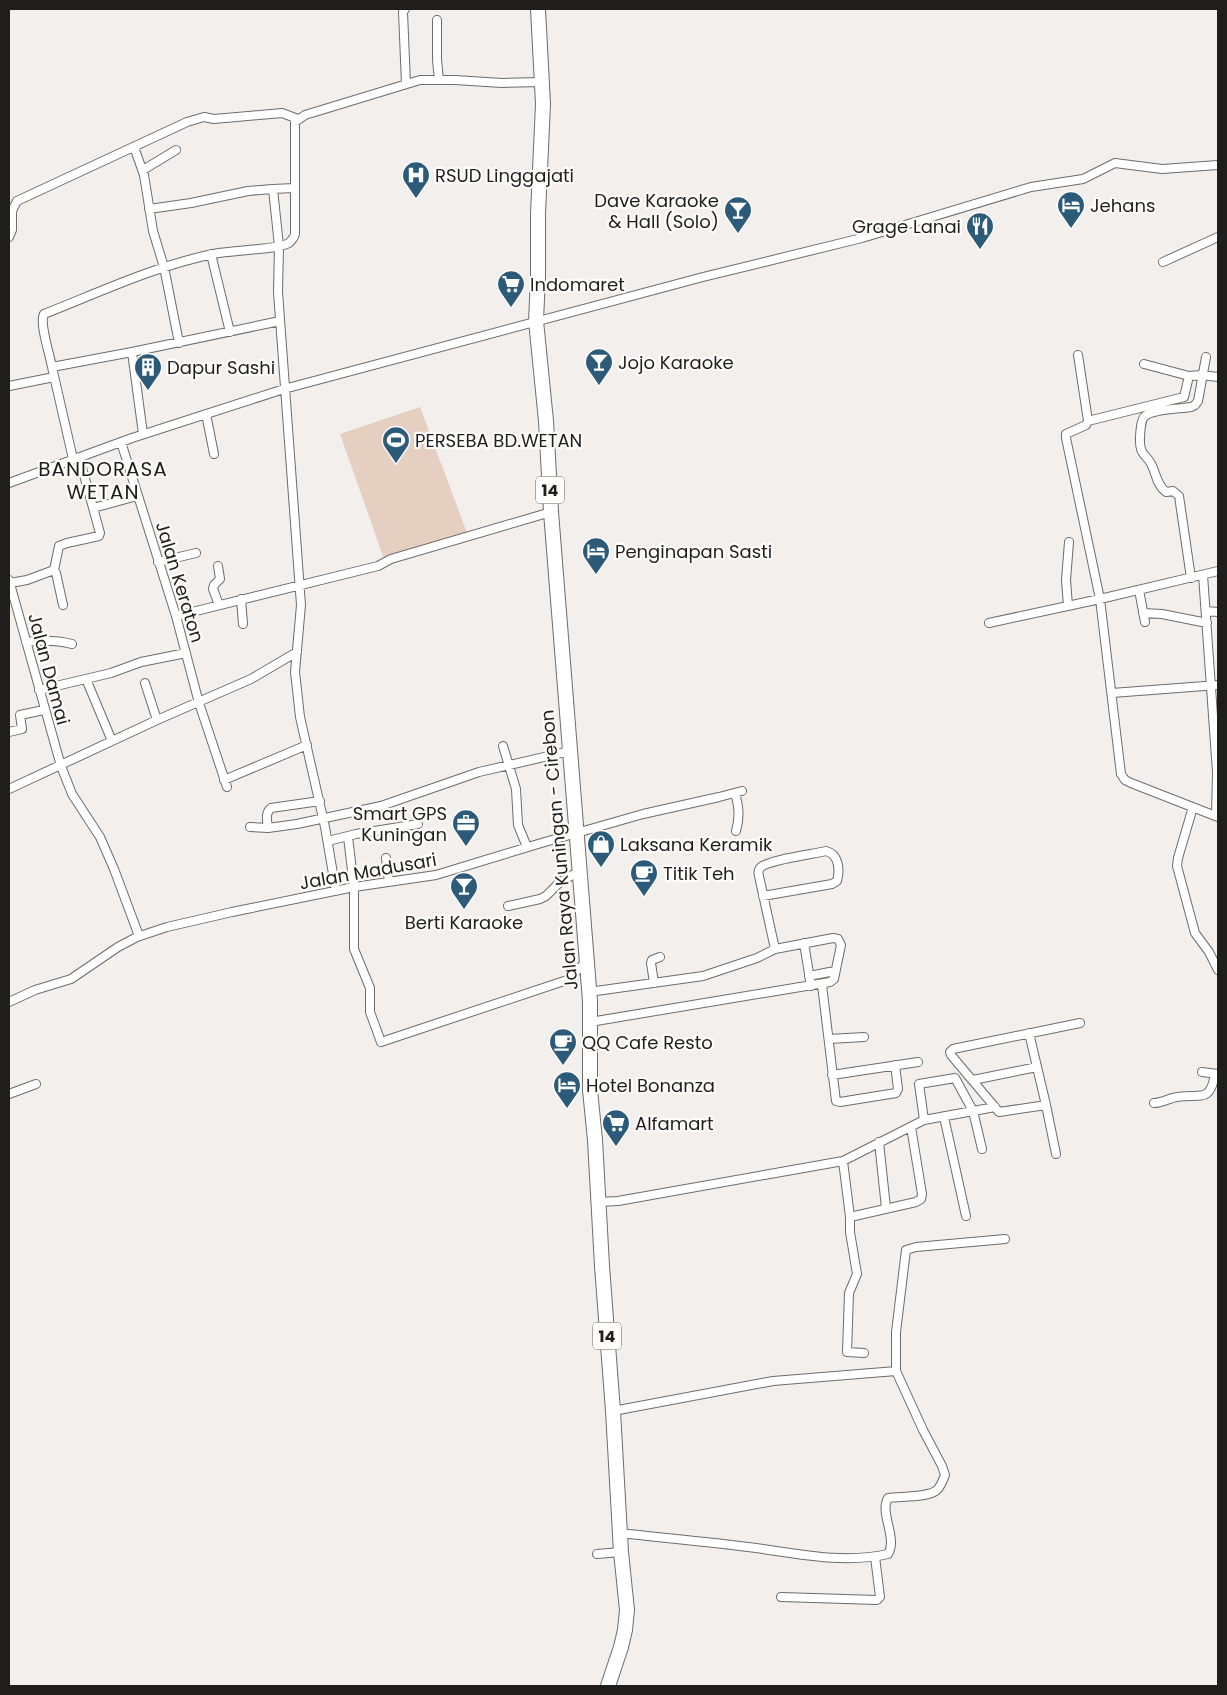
<svg xmlns="http://www.w3.org/2000/svg" width="1227" height="1695" viewBox="0 0 1227 1695" font-family="Poppins,sans-serif">
<rect width="100%" height="100%" fill="#f3efec"/>
<path fill="#e4cfc0" d="M420,407l47,126 -83,26 -44,-125z"/>
<g fill="none" stroke-linecap="round" stroke-linejoin="round">
<g stroke="#6f6c69" stroke-width="10">
<path id="street" d="M405,9l-2,3 3,72
M437,20v40l2,20
M134,147l10,28 9,56 11,36 15,76
M143,170l33,-20
M273,189l21,-1
M149,209l42,-6 57,-12 25,-2 6,57 -1,46 23,313 -6,67 5,45 25,110 11,64
M9,237l3,-7v-19l5,-10 170,-79 17,-5 10,2 68,-6 16,6
M211,254l19,78
M1163,262l55,-25
M1078,355l10,66 -2,4 -20,9v4l34,161 21,175 4,6 6,3 87,34
M1144,364l45,12 12,-1 17,2
M52,367c-2,-12 -13,-44 -8,-53 56,-22 111,-48 169,-60 18,-4 64,-4 76,-11 3,-3 5,-5 6,-9v-112l10,-7 115,-35h35l47,3 41,-1
M9,386l45,-9
M206,414l8,40
M1088,421l96,-24 5,-21
M143,434l-11,-82 148,-31
M121,442l55,174 23,87 28,84
M73,459l-21,-92 80,-15
M9,483l123,-45 152,-49 419,-112 159,-39 169,-51 52,-8 32,-16 47,6 56,-4
M93,508l44,-12
M158,562l38,-9
M218,566l2,13 -6,6 -1,4 6,16
M1203,575l14,197 -1,44
M1191,578l-12,-82 -6,-5 -7,1c-10,-7 -10,-21 -16,-30 -3,-5 -8,-8 -9,-13 -2,-6 -1,-30 4,-33 9,-7 34,-7 46,-9l4,-2 3,-4 8,-44
M9,580l52,186 11,28 28,43 14,32 25,67
M10,583l17,-3 27,-10
M1139,590l6,32
M241,599l2,25
M63,605l-7,-32 -2,-3 5,-24 8,-3 32,-7 1,-3 -21,-76
M1068,606l-2,-26 3,-38
M1206,611l12,1
M1143,613l19,1 45,9
M176,616l202,-50 13,-7 160,-47
M989,623l111,-24 118,-28
M26,642c16,-2 30,-2 46,2
M86,679l26,62
M145,683l12,37
M39,690l72,-17 30,-11 45,-9
M1112,693l106,-8
M9,732l13,-3 -2,-14 24,-5
M503,746l13,43 2,36 9,22
M224,780l83,-35
M9,789l148,-69 94,-41 46,-27
M735,793c4,14 5,24 1,38
M320,801l-49,7c-6,5 -4,12 -3,20l29,-4 84,-18 98,-34 91,-21
M1193,807l-15,51 -1,8 18,67 14,19 9,18
M250,827l18,1
M348,837l6,50v62l16,39v24l11,30 186,-62 19,-18
M328,841l28,-7 62,-10
M386,858l3,24
M763,896l69,-12 5,-3c3,-11 2,-27 -11,-30 -12,3 -60,9 -66,17 -2,3 -2,5 -1,8l16,73
M508,906l32,-7 6,-3 14,-14 20,-11
M804,943l7,43
M809,976l26,-5
M654,983l-3,-20 1,-3 8,-3
M822,985l14,116 4,1 56,-9 2,-4 -3,-24
M589,992l114,-16 54,-18 18,-9 58,-11 5,1 3,6 -7,34 -4,3 -240,40
M9,1002l26,-12 36,-11 47,-32 19,-10 30,-10 65,-15 122,-25 82,-12 102,-31 105,-30 76,-17 23,-6
M1029,1033l17,72 -47,7 -48,-57 -1,-3 3,-3 127,-26
M829,1039l35,-2
M1202,1072l16,2
M832,1075l86,-13
M973,1080l64,-13
M9,1094l27,-10
M1154,1103c8,0 15,-5 23,-6 23,-4 33,7 38,-23
M1046,1105l10,49
M944,1117l22,99
M924,1120l-5,-36 36,-6 18,33 9,38
M879,1142l7,66
M843,1161l7,56v15l7,42 -8,19 -2,59 17,1
M598,1202l20,-1 225,-40 81,-41 71,-13
M850,1217l66,-15 5,-3 1,-5 -11,-67
M613,1411l160,-30 123,-10
M620,1533c45,5 91,9 136,15 43,6 89,16 132,6 10,-16 -9,-41 0,-56 12,-2 40,0 49,-8 4,-4 6,-10 8,-15l-3,-9 -19,-36 -27,-59v-39l10,-82 10,-3 89,-8
M597,1554l24,-2
M781,1597l96,3 3,-3 -5,-40"/>
</g>
<g stroke="#6f6c69" stroke-width="16">
<path id="highway" d="M538,9l5,95 -5,110v63l-2,44 10,100 5,91 39,489v89l5,50 7,126 11,145 8,141 6,58 -2,20 -4,17 -13,39"/>
</g>
<use href="#street" stroke="#fff" stroke-width="8"/>
<use href="#highway" stroke="#fff" stroke-width="14"/>
</g>
<defs>
<g id="hospital-pin" transform="scale(1.4375)"><path d="M0 17L-7.5 6A9.5 9.5 0 1 1 7.5 6Z" fill="#2c5b7a" stroke="#fffdfc"/><path d="M-5-5h3v3.5h4V-5h3V5h-3V1.5h-4V5h-3Z" fill="#fff"/></g>
<g id="hotel-pin" transform="scale(1.4375)"><path d="M0 17L-7.5 6A9.5 9.5 0 1 1 7.5 6Z" fill="#2c5b7a" stroke="#fffdfc"/><path d="M-6-4.5h1.5V1H6V5H4.5V3h-9V5H-6ZM-4 0a1.8 1.8 0 1 1 3.6 0ZM.5 0V-2.5h3Q6-2.5 6 0Z" fill="#fff"/></g>
<g id="bar-pin" transform="scale(1.4375)"><path d="M0 17L-7.5 6A9.5 9.5 0 1 1 7.5 6Z" fill="#2c5b7a" stroke="#fffdfc"/><path d="M-6-5H6L.8 .8V4.5H3.5V6h-7V4.5H-.8V.8Z" fill="#fff"/></g>
<g id="restaurant-pin" transform="scale(1.4375)"><path d="M0 17L-7.5 6A9.5 9.5 0 1 1 7.5 6Z" fill="#2c5b7a" stroke="#fffdfc"/><path d="M-5-6h1v4h1v-4h1v4h1v-4h1v5L-1.5 .5V6h-2V.5L-5-1ZM5-6V6H3V1.5H1.5Q1.5-4 5-6Z" fill="#fff"/></g>
<g id="supermarket-pin" transform="scale(1.4375)"><path d="M0 17L-7.5 6A9.5 9.5 0 1 1 7.5 6Z" fill="#2c5b7a" stroke="#fffdfc"/><path d="M-6-5.5h2.5l.6 2H6L4.5 2H-2.5L-4.4-4H-6ZM-1.5 3.2a1.3 1.3 0 1 0 .1 0ZM3 3.2a1.3 1.3 0 1 0 .1 0Z" fill="#fff"/></g>
<g id="building-pin" transform="scale(1.4375)"><path d="M0 17L-7.5 6A9.5 9.5 0 1 1 7.5 6Z" fill="#2c5b7a" stroke="#fffdfc"/><path d="M-4-6H4V6H1V3H-1V6H-4ZM-2.5-4.3h1.7v1.8h-1.7ZM.8-4.3h1.7v1.8H.8ZM-2.5-1h1.7V.8h-1.7ZM.8-1h1.7V.8H.8Z" fill="#fff"/></g>
<g id="stadium-pin" transform="scale(1.4375)"><path d="M0 17L-7.5 6A9.5 9.5 0 1 1 7.5 6Z" fill="#2c5b7a" stroke="#fffdfc"/><path d="M0-5a6.5 5 0 1 0 0 10a6.5 5 0 1 0 0-10ZM-3.5-1.8h7v3.6h-7Z" fill="#fff"/></g>
<g id="office-pin" transform="scale(1.4375)"><path d="M0 17L-7.5 6A9.5 9.5 0 1 1 7.5 6Z" fill="#2c5b7a" stroke="#fffdfc"/><path d="M-6-3h4V-5.5h4V-3h4V5H-6ZM-1-4.5V-3h2v-1.5ZM-6 0V1H6V0Z" fill="#fff"/></g>
<g id="shop-pin" transform="scale(1.4375)"><path d="M0 17L-7.5 6A9.5 9.5 0 1 1 7.5 6Z" fill="#2c5b7a" stroke="#fffdfc"/><path d="M-5-2.5h2.3a2.7 3.5 0 0 1 5.4 0H5L5.5 6h-11ZM-1.5-2.5h3a1.5 2.3 0 0 0-3 0Z" fill="#fff"/></g>
<g id="cafe-pin" transform="scale(1.4375)"><path d="M0 17L-7.5 6A9.5 9.5 0 1 1 7.5 6Z" fill="#2c5b7a" stroke="#fffdfc"/><path d="M-5.5-4.5H6V0H3Q3 3.5 0 3.5H-2.5Q-5.5 3.5-5.5 0ZM3-3.2v2h1.7v-2ZM-6 4.5H4V6H-6Z" fill="#fff"/></g>
</defs>
<g fill-rule="evenodd">
<use href="#hospital-pin" x="416" y="175"/>
<use href="#hotel-pin" x="1071" y="205"/>
<use href="#bar-pin" x="738" y="210"/>
<use href="#restaurant-pin" x="980" y="226"/>
<use href="#supermarket-pin" x="511" y="284"/>
<use href="#bar-pin" x="599" y="362"/>
<use href="#building-pin" x="148" y="367"/>
<use href="#stadium-pin" x="396" y="440"/>
<use href="#hotel-pin" x="596" y="551"/>
<use href="#office-pin" x="466" y="823"/>
<use href="#shop-pin" x="601" y="844"/>
<use href="#cafe-pin" x="644" y="873"/>
<use href="#bar-pin" x="464" y="886"/>
<use href="#cafe-pin" x="563" y="1042"/>
<use href="#hotel-pin" x="567" y="1085"/>
<use href="#supermarket-pin" x="616" y="1123"/>
</g>
<g text-anchor="middle" dominant-baseline="central" stroke-width="4.5" stroke-linejoin="round" paint-order="stroke">
<g fill="#fffdfc" stroke="#626160" stroke-width="1">
<rect x="536" y="476.5" width="28" height="27" rx="4"/>
<rect x="593" y="1322.5" width="28" height="27" rx="4"/>
</g>
<g font-size="16" font-weight="bold" fill="#1f1e1d">
<text x="550" y="490">14</text>
<text x="607" y="1336">14</text>
</g>
<g font-size="18" fill="#1f1e1d" stroke="#fffdfc" text-anchor="start">
<text x="435" y="175">RSUD Linggajati</text>
<text x="719" y="200" text-anchor="end">Dave Karaoke<tspan x="719" dy="21">&amp; Hall (Solo)</tspan></text>
<text x="1090" y="205">Jehans</text>
<text x="961" y="226" text-anchor="end">Grage Lanai</text>
<text x="530" y="284">Indomaret</text>
<text x="618" y="362">Jojo Karaoke</text>
<text x="167" y="367">Dapur Sashi</text>
<text x="415" y="440">PERSEBA BD.WETAN</text>
<text x="615" y="551">Penginapan Sasti</text>
<text x="447" y="813" text-anchor="end">Smart GPS<tspan x="447" dy="21">Kuningan</tspan></text>
<text x="620" y="844">Laksana Keramik</text>
<text x="663" y="873">Titik Teh</text>
<text x="464" y="922" text-anchor="middle">Berti Karaoke</text>
<text x="582" y="1042">QQ Cafe Resto</text>
<text x="586" y="1085">Hotel Bonanza</text>
<text x="635" y="1123">Alfamart</text>
</g>
<g font-size="18" fill="#1f1e1d" stroke="#fffdfc">
<text transform="translate(180 582) rotate(73)">Jalan Keraton</text>
<text transform="translate(49 669) rotate(75)">Jalan Damai</text>
<text transform="translate(559 850) rotate(-95)">Jalan Raya Kuningan - Cirebon</text>
<text transform="translate(368 871) rotate(-10)">Jalan Madusari</text>
</g>
<g font-size="20" letter-spacing="1" fill="#1f1e1d" stroke="#fffdfc">
<text x="103" y="469">BANDORASA<tspan x="103" dy="23">WETAN</tspan></text>
</g>
</g>
<rect width="1227" height="1695" fill="none" stroke="#1f1e1d" stroke-width="20"/>
</svg>
